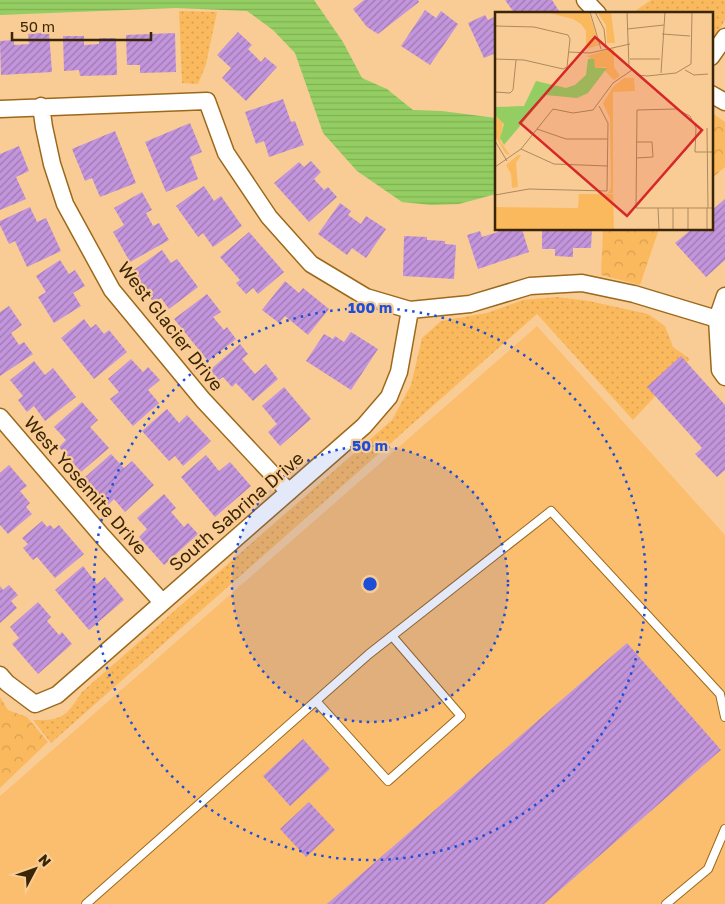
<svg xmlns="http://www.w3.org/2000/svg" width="725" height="904" viewBox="0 0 725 904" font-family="'Golos Text',sans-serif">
<defs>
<pattern id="grass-dots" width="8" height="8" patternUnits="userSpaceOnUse" patternTransform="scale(1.25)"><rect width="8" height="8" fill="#fbb95e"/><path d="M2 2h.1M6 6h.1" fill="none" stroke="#d89f50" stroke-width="1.8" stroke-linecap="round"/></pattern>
<pattern id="park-crowns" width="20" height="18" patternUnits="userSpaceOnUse" patternTransform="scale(1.25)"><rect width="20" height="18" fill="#fbb95e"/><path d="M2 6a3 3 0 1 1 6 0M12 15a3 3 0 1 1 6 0" fill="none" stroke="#d89f50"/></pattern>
<pattern id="water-rules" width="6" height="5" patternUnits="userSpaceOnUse" patternTransform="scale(1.25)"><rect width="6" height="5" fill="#94ce62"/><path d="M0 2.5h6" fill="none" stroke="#80b154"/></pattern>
<pattern id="building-hatch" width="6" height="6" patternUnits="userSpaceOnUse" patternTransform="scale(1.25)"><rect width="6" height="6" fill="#c295dc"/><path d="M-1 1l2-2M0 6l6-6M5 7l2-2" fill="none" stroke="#9f79b0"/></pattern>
</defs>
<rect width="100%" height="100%" fill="#f9cc95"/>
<path fill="#fbbe6f" d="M537,326l188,209v369h-725v-108z"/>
<path fill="url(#grass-dots)" d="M651,0h74v20l-14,24v-30h-80z
M179,11l38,1 -11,52 -8,20 -16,-1z
M557,297l32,4 59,13 17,12 8,21 17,12 -57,61 -96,-106 -486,429 -18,-23c30,1 33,-4 49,-28l310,-272 19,-35 11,-47 19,-17 46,-8 36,-13z"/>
<path fill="url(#park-crowns)" d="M711,112l14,10v45l-14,12z
M603,229h56l-19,56 -39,-10z
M0,697l8,13 19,7 21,25 -48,46z"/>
<path fill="url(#water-rules)" d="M0,0h314l29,42 19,36 25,11 26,21 29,1 54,7v76l-37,10 -28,1 -29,-3 -45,-31 -34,-38 -28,-80 -22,-23 -26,-19 -71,-3 -176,7z"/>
<path fill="url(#building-hatch)" d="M364,0h54l1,2 -41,32 -11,-7 -14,-18z
M505,0h47l9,14h-46z
M425,10l11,8 5,-7 17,13 -28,41 -29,-19z
M485,15l3,5 8,-4v37l-12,5 -16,-35z
M49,32l3,40 -51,3 -1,-34 14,-1v5l15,-1 -1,-10z
M238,32l14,13 -4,4 13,13 4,-5 12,10 -31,34 -24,-23 9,-10 -14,-13z
M175,33l1,39 -36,1v-8h-13l-1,-30z
M63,36h21v9l15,-1v-6h17l1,37 -37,1 -1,-6 -15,1z
M283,99l8,23 4,-1 9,24 -35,12 -5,-16 -8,3 -11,-32z
M190,123l12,29 -12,5 8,22 -32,13 -21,-50z
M115,131l21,52 -36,14 -8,-19 -7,3 -13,-32z
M19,146l10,25 -13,6 10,22 -26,11v-56z
M311,161l10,11 -7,7 10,11 4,-3 9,10 -28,25 -35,-39 25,-21 5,5z
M204,186l10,15 7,-5 21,30 -29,21 -10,-14 -5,4 -22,-31z
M142,192l10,18 -6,3 7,13 6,-3 10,17 -39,22 -17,-30 11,-7 -10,-17z
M725,199v61l-19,17 -31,-34 17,-14h19v-18z
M340,203l11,8 -3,4 13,9 5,-8 20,13 -20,29 -14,-10 -5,7 -29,-21z
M30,207l7,15 9,-4 15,33 -34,16 -12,-26 -6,3 -9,-19v-4z
M497,229h25l7,23 -51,17 -11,-34 13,-4 2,6 16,-5z
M542,229h50l-1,19h-18v9l-18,-1v-7h-13z
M249,232l35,40 -26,22 -5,-6 -7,6 -10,-11 4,-3 -20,-23z
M404,236l23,1v3l18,1v3l11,1 -2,34 -51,-3z
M162,250l9,13 6,-4 21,28 -29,22 -8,-11 -7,5 -23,-31z
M60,260l9,14 6,-4 10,16 -12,7 8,13 -27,17 -16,-26 8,-5 -10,-16z
M285,281l14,12 4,-5 26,21 -21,26 -23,-19 -6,7 -17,-13z
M207,294l14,18 -8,5 11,13 3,-3 9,12 -28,22 -34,-42z
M9,306l13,19 -11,8 8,12 5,-3 9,12 -33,22v-64z
M84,319l7,9 5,-4 8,10 5,-4 18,22 -33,27 -33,-41z
M351,332l27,17 -27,41 -45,-29 18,-27 9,5 2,-3 9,6z
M240,344l8,10 -6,5 13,15 11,-10 12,15 -25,22 -17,-18 -4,4 -9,-10 -4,3 -9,-10z
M681,356l44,49v65l-8,7 -22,-23 7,-6 -55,-61z
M131,359l12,13 5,-5 12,13 -12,10 11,13 -26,23 -23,-27 9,-7 -11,-13z
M34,361l11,14 8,-7 23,29 -31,24 -11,-15 -7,6 -9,-12 5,-4 -13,-16z
M284,387l27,32 -31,27 -12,-14 9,-8 -15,-18z
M82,402l16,18 -8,7 19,21 -28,24 -22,-25 7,-7 -12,-13z
M167,409l12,14 8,-8 24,26 -28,25 -8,-10 -6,5 -27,-30z
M111,454l13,14 8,-7 22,24 -29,27 -11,-13 -7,7 -24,-27z
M206,455l13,16 11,-9 21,24 -36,31 -34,-40z
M9,465l18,21 -7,5 10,12 -4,4 6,7 -24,20 -8,-9v-52z
M164,494l12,14 -5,4 13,15 4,-4 10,11 -34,31 -25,-28 8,-8 -10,-11z
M42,521l5,6 3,-2 4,4 5,-4 25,29 -29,24 -18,-21 -4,3 -10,-12 5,-4 -6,-6z
M83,566l14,18 8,-7 19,23 -35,30 -34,-40z
M9,585l9,10 -7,6 6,7 -17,15v-37l3,4z
M38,602l13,15 -4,4 12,14 3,-3 10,12 -34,30 -26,-30 7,-6 -9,-11z
M627,643l94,107 -177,154h-217z
M303,739l27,30 -40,37 -27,-30z
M309,802l26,28 -29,27 -26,-28z"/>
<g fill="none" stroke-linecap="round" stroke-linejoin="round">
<g stroke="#9c691b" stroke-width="10">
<path id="service" d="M316,701l72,80 73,-65 -69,-80
M86,904l283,-250 182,-143 169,183 5,23
M666,904l42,-35 17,-40"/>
</g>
<g stroke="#9c691b" stroke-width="19">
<path id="minor" d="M585,0l13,14
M711,57l14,-20
M711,94l14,8
M41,106l3,21 8,37 13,40 47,86 91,110 86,92
M0,109l207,-8 19,52 43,64 42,47 55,33 44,13 60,-6 60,-18 52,-3 52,11 83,25
M725,296l-8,23 3,51 5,7
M0,417l103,120 59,65
M0,675l7,8 28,21 22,-9 307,-269 25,-29 10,-25 11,-62"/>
</g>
<use href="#service" stroke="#fff" stroke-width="8"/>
<use href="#minor" stroke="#fff" stroke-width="16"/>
</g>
<circle cx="370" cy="584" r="138" fill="#1d4ed8" fill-opacity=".12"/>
<g fill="none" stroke="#1d4ed8" stroke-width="2.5" stroke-dasharray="2.5 5">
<circle cx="370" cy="584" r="138"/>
<circle cx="370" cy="584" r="276"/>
</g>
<g text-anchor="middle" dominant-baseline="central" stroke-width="4.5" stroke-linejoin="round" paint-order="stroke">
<g font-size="18" fill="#3a2505" stroke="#f9cc95">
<text transform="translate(171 326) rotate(52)">West Glacier Drive</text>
<text transform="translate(86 485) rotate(49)">West Yosemite Drive</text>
<text transform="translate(236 511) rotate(-41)">South Sabrina Drive</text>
</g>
</g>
<g transform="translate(495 12)">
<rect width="218" height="218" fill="#f9cc95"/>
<path d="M50,0h44l10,33 -13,4v-18l-5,-7 -8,-5zM129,66h10l1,13 -22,1v101h-5l3,-5 -1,-69 -7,-16 10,-16zM0,103l8,8 -3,18 10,14 -4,-1 -11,-18zM23,143h3l-5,8 2,24 -6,1 -1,-14 -5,-9z" fill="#fbb95e"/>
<path d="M102,0h14l4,31h-8l-1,-18zM119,36v19l6,9 -6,4 -9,-9 1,-4 -11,1 -1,-7 -7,-5zM84,182h34l1,35h-119v-22l83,1z" fill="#fbb95e"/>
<path d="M113,39l4,12 -5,1 -2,-5 -1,6 -9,2 -1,-9zM6,200h31v17h-31z" fill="#fbb95e"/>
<path d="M93,47h6l1,9h12l-19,25 -11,5 -31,-3 -42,50 -4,-7 4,-14 -9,-9v-8l29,-1 12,-25 30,7 9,-3 11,-10z" fill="#94ce62"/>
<path fill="none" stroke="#ad895b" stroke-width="1" d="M95,0l11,37M100,0l9,17 2,18M132,0l2,55 9,8 9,1 29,-3 15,-9 1,-52M0,14l39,1 34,8 2,4 -3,28 -4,2 -39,-9 -29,-1M132,17l37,-4M167,22l28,2M74,40l21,1 40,-9M135,47h30M190,58l9,5 14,-1M166,61l4,-61M0,80l15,1 3,-3 3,-30M212,116l1,80M42,117l29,10h42M0,129l12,20M26,137l33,15 54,2M218,140h-18l1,-24 -6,-12 -14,-7 -39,1 -1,98h77M141,146l17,-1 -1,-15h-16M0,155l26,-18 32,-40 20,4 20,-3 20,-27 19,-13M0,183l34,-6 78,2 1,-68 -9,-17M163,196l1,21M178,196v21M193,196v21M212,196v21"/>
<path fill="#d62828" fill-opacity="0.15" stroke="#d62828" stroke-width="2.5" d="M100,25l107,93 -75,86 -107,-93z"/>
<rect width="218" height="218" fill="none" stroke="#3a2505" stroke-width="2.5"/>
</g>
<circle cx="370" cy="584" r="8" fill="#1d4ed8" stroke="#f9cc95" stroke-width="2.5"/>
<g font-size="15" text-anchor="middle" font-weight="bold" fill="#1d4ed8" stroke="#f9cc95" stroke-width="4.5" stroke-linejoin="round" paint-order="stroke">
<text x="370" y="313">100 m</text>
<text x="370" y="451">50 m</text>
</g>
<g transform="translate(35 869) rotate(49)" stroke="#f9cc95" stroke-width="4" paint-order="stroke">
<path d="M0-4L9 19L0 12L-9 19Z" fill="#3a2505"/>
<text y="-8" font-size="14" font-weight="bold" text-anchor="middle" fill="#3a2505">N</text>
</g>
<path d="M12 32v8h139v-8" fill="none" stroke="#3a2505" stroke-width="2.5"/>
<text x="20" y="32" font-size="15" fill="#3a2505" stroke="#f9cc95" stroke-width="4" paint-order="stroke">50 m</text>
</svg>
